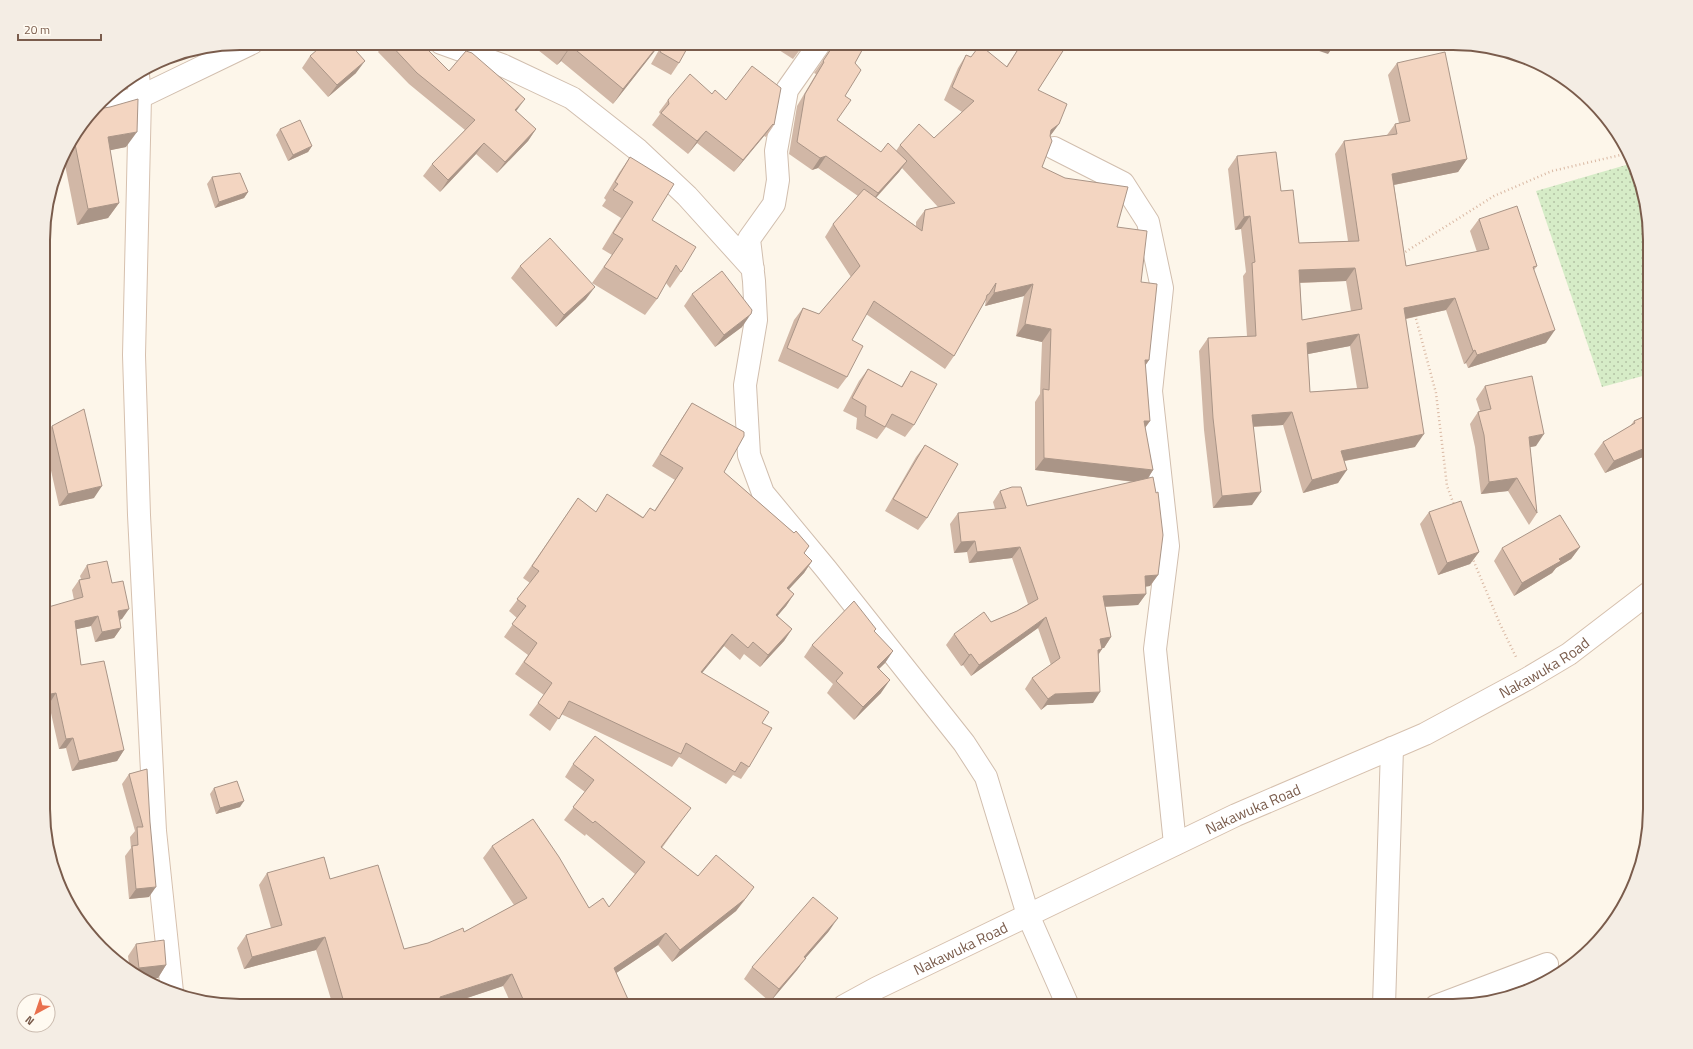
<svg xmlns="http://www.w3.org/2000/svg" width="1693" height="1049" viewBox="0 0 1693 1049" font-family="'Titillium Web',sans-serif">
<defs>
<pattern id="grass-dots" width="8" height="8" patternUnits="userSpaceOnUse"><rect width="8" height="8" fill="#d6ecc7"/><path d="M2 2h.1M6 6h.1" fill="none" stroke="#b3c2a4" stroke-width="1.8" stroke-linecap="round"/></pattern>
</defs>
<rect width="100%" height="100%" fill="#fdf6ea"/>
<path fill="url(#grass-dots)" d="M1633,163l7,14 10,50v147l-48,13 -66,-196z"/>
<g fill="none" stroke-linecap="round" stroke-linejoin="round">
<g stroke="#d1beae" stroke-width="24">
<path id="street" d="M441,43l61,22 70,33 66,52 49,46 66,73
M820,43l-33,47 -11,61 2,29 -4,24 -25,35 5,42 2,39 -11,65 4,70 14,38 63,76 138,174 22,34 42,138 40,91
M95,111l45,-14 112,-54
M1054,148l69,35 25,39 14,66 -11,103 17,155 -13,103 20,195
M1384,1006l8,-258
M1436,1006l111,-42"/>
</g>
<g stroke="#d6c0ae" stroke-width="24">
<g id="secondary">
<path d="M138,75l2,22 -6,258 5,160 16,316 17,161"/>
<path id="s1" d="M844,1006l33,-18 359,-173 189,-81 102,-55 42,-25 81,-62"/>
</g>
</g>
<path stroke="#d9b8a3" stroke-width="2.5" stroke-dasharray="1 3" stroke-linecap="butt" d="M1402,254l92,-58 58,-25 77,-18
M1415,315l21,78 11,93 7,19
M1472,557l28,67 16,33"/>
<use href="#street" stroke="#fff" stroke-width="22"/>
<use href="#secondary" stroke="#fff" stroke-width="22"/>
</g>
<path fill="#d1b7a6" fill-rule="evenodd" d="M385,43h36l28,28 67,40 20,18 -8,12 -31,32 -21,-19 -36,38 -17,-16 9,-12 33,-34 -56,-46 -31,-32z
M536,43h125l-48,61 -52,-43 -4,4 -19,-15 2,-4z
M663,43h27l-11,20 -8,12 -20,-11z
M768,43h37l-12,16z
M832,43h34l-11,20 -18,57 44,32 15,-1 4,-6 34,-7 28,-26 -18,-12 14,-32 8,-13 5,2 35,10 16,-24h46l-30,47 21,34 -9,12 -8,31 75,60 24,55 8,78 -4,6 5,55 -5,7 8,42 -5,8 10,97 -8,11 -5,1 1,7 -8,11 -33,2 6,30 -7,11h-2v1l-3,5 -6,49 -46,2 -6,5 -16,-21 7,-11 19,-13 -13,-37 -67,48 -8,-11 -2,1 -15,-21 8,-11 37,-12 26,-11 11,-7 -16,-46 -43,5 -2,-11 -13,1 -4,-29 8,-11 37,-4 -2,-7 7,-11 27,15 107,-24 -99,-12v-68l5,-8 2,-52 -26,-6 8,-40 -39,10 1,-7 -32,57 -9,13 -79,-55 -14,26 -5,37 -9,12 -60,-28 16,-41 9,-12 16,6 32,-37 -26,-40 8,-13 25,-28 -40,-28 -6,2 -23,-16 8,-48 19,-32 -2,-1 16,-23zM902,168l36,39 -13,3 -9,12v4l-40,-28 23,-26z
M874,43h13l-4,6z
M310,56l46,17 -28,24 -26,-29z
M1397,63l70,96 -9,13 -64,13 12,81 71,-14 -7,-21 9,-12 58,47 -3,4 12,73 -78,25 -2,-5 -2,1 -18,-54 -40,9 9,128 -70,14 -7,22 -35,10 -20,-68 -29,2 -2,78 -39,3 -9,-78 -5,-79 9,-13 39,-2 -4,-60 3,-4 -5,-43 -6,1 -7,-61 9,-13 44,35 18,52 49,-2 -13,-87 9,-13 43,-6 8,-11 4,-1 -11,-48zM1346,281l5,30 -49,9 -2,-37zM1350,346l7,42 -47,4 -2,-38z
M712,94l14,6 48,25 -8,12 -2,-1 -30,36 -37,-29 -9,11 -36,-29 8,-11 -1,-2 9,-12z
M99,106l27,41 -16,3 9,53 -11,15 -31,7 -14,-70v-2z
M280,129l32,17 -4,6 -20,9 -12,-26z
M630,157l22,63 29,52 -11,16 -4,-5 -9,16 -12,16 -53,-32 20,-28 -10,-6 19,-31 -19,-12 4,-6 -2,-2 15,-25z
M212,177l36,15 -4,6 -29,10 -8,-24z
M520,266l66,33 -30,28 -45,-49z
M692,294l50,33 -27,20 -31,-41z
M868,369l33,18 10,-16 3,54 -9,12 -19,-10 -9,12 -21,-10 1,-11 -14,-7 16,-30z
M1485,386l51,60 -6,1 7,66 -8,12 -21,-34 -27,3 -6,-47 -5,-23 8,-12 2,-1 -4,-12z
M692,403l32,69 85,74 -5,8 8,7 -8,12 -15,16 5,5 -8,12 -9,10 15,13 -8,12 -24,26 -16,-13 -4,6 -16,-14 -22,27 60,50 -13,44 -8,12 -8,-4 -7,9 -47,-27 -7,10 -111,-53 -11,17 -21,-16 15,-20 -29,-21 13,-19 -24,-18 13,-19 -8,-7 21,-28 -7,-5 55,-80 18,14 11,-18 36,23 11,-6 21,-31 -23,-14 32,-51z
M1650,414v40l-45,19 -11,-19 9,-12 27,-16 4,-5z
M52,426l42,72 -35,8 -14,-62v-7z
M925,445l2,73 -9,12 -33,-19 31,-54z
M1429,512l50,40 -9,12 -32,11 -18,-51z
M1580,547l-9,12 -15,9 -4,5 -38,23 -20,-35 8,-13z
M87,565l25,18 10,36 -2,1 1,8 -7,10 -19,4 -4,-16 -15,3 5,36 43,85 -7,11 -45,10 -6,-23 -7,1 -10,-45 25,-104 -2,-10 7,-10 2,-1 -1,-3z
M874,632l19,19 -8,12 -6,6 2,24 -27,27 -27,-27 6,-9 -29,-27 8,-12z
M573,764l109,56 -20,28 36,28 47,24 -9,11 -64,51 -14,-17 -42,28 15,33h-119l-9,-20 -60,20h-110l-17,-56 -72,19 -7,-21 9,-13 25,-7 -12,-43 8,-12 63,6 74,70 24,-6 36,-11 50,-27 -31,-47 9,-12 97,62 20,-1 26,-33 -49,-40 -1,2 -21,-16 21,-28 -20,-15z
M147,769l2,128 -20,2 -4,-43 6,-8 -1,-11 5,-6 -13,-47 7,-10z
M214,788l26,19 -24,7 -6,-20z
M829,931l-24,27 -8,12 -27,32 -26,-23 8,-12z
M136,944l30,21 -8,13 -14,1 -14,-7 -2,-16z"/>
<path fill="#aa9587" d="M660,43h1l-48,61 10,-15z
M1296,43h40l-8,11z
M571,46l-10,15 -4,4 10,-14z
M365,61l-9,12 -28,24 9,-12z
M126,82l-6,8 -11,4 1,-2z
M525,99l-8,11 -10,11 8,-11z
M773,124l-9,12 -30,36 9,-12z
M1059,124l-9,12 1,-6z
M536,129l-8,12 -31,32 8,-11z
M706,131l-9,12 -9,11 9,-13z
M137,132l-11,15 -29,6 11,-16z
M484,143l-8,11 -36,38 8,-12z
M312,146l-4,6 -20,9 5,-6z
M826,156l-8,12 -6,2 8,-12z
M1467,159l-9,13 -75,15 9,-13z
M907,161l-8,11 -29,32 8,-11z
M248,192l-4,6 -29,10 4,-6z
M119,203l-11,15 -31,7 11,-16z
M1250,216l-9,13 -6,1 9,-13z
M1355,268l-9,13 -56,2 9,-13z
M1033,284l-9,12 -39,10 9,-13z
M595,287l-9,12 -30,28 8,-12z
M1455,298l-9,12 -51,11 9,-13z
M751,314l-9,13 -27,20 9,-12z
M1025,324l26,5 -9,13 -26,-6z
M1555,330l-9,13 -78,25 9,-13z
M1359,334l-9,12 -52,10 9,-13z
M1475,350l-9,13 -2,1 9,-13z
M1145,360h4l-9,13z
M1292,412l-9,13 -40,2 9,-12z
M1144,421h6l-9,12z
M1424,434l-9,13 -82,16 8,-12z
M1544,434l-8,12 -16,3 9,-12z
M1650,446v8l-45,19 9,-12z
M1044,458l109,12 -8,13 -110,-13z
M1347,470l-9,13 -35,10 9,-13z
M1517,478l-9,13 -27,3 8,-12z
M102,486l-8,12 -35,8 9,-12z
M1261,492l-9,13 -39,3 9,-12z
M975,541l-8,11 -13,1 7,-11z
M1020,547l-8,11 -43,5 8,-11z
M1580,547l-9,12 -15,9 -4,5 -38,23 8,-13 37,-24z
M1479,552l-9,12 -32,11 9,-12z
M812,561l-8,12 -25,27 8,-12z
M1158,575l-8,11 -13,1 8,-11z
M794,594l-8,12 -18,21 8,-12z
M1146,594l-8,11 -43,2 8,-11z
M129,609l-7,10 -11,3 7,-11z
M98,616l-7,10 -23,5 7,-10z
M1046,617l-8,11 -67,48 8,-11z
M121,628l-7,10 -19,4 7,-10z
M792,629l-8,12 -24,26 8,-12z
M732,634l-8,12 -31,38 8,-12z
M1111,637l-7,11 -12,1 8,-10z
M1102,649l-8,11 4,-10z
M893,651l-8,12 -17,16 9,-12z
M971,654l-8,11 -2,1 8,-11z
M890,680l-9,13 -27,27 9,-13z
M1100,692l-7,11 -46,2 -6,5 7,-11 7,-5z
M56,693l-7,11 -4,1v-10z
M73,738l-7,10 -7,1 7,-10z
M124,750l-7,11 -45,10 7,-10z
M244,801l-4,6 -24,7 4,-6z
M156,887l-7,10 -20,2 7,-10z
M754,887l-18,24 -64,51 8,-12z
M838,918l-9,13 -33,38 8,-12z
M666,933l-8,12 -52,35 8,-12z
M325,937l-9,13 -72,19 8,-12z
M806,958l-9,12 -27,32 9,-13z
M166,965l-8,13 -14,1 -10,-4 5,-7z
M512,974l-9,12 -60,20h-9l6,-9z"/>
<path fill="#f3d5c1" stroke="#aa9587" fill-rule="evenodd" d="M325,43h24l16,18 -28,24 -27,-29z
M389,43h32l28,28 17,-20 6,2 53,46 -10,11 21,19 -31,33 -21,-19 -36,37 -16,-16 43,-44 -58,-47z
M557,43h103l-37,46 -52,-43 -4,5z
M665,43h25l-11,20 -19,-11z
M795,43h10l-3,4z
M835,43h31l-11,20 6,7 -16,26 6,4 -14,20 44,32 7,-9 19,18 -29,32 -52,-37 -6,2 -23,-16 8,-48 19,-32 -1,-1z
M1022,43h46l-30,47 29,14 -8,20 -8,6 -1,6 2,5 -10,26 23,11 63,9 -11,40 30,4 -6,51 16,2 -8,76h-4l5,61h-6l9,49 -109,-12 -1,-69 6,1 2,-61 -26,-5 8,-40 -39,9 2,-10 -7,11 -2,1 -1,4 -32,57 -80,-55 -22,39 11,6 -16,31 -60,-29 16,-40 16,6 41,-48 -27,-42 31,-35 58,42 3,-21 30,-7 -55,-58 19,-21 15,14 40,-37 -22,-14 14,-32 5,2 9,-12 27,22z
M1445,52l22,107 -75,15 14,92 83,-17 -10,-30 38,-13 20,60 -4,1 22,63 -78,25 -2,-5 -2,1 -18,-53 -51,10 20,126 -83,17 6,19 -35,10 -20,-68 -40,3 9,77 -39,4 -9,-78 -5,-80 48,-2 -4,-73 3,-1 -5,-46 -6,1 -7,-61 39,-4 5,39 12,-1 6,53 60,-2 -15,-100 53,-7 -2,-10 15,-3 -13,-58zM1355,268l7,41 -60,11 -3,-50zM1359,334l9,54 -58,4 -3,-49z
M752,66l29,22 -7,37 -1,-1 -30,36 -37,-29 -9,10 -36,-28 8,-9 -1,-4 22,-26 22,20 3,-4 11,10z
M138,99l-1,33 -29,5 11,66 -31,6 -14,-70 25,-33 5,2 6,-1z
M300,120l12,26 -19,9 -13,-26z
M630,157l44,27 -22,36 44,27 -15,25 -5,-7 -19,34 -53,-32 19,-28 -10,-6 20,-31 -20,-12 5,-6 -3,-2z
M240,173l8,19 -29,10 -7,-25z
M550,238l45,49 -31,28 -44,-49z
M722,271l30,39 -1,4 -27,21 -32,-41z
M868,369l34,18 9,-16 26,13 -23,41 -22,-11 -7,13 -20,-11 1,-10 -14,-8z
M1532,376l12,58 -15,3 8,76 -20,-35 -28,4 -5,-47 -6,-23 13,-3 -6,-23z
M692,403l52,29v4l-20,36 70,61 2,-2 13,15 -5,7 8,8 -25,27 7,6 -18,21 16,14 -24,26 -15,-13 -5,6 -16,-14 -31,38 68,40 -7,11 10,5 -23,39 -8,-5 -6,10 -49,-29 -5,11 -112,-53 -10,18 -21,-16 14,-20 -28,-21 13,-19 -25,-19 14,-18 -9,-7 22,-28 -7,-5 46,-68 18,14 11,-18 36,24 7,-10 5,3 28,-43 -23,-14z
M84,409l18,77 -34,8 -16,-68z
M1650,414v32l-36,15 -11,-19 32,-19 -1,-2z
M925,445l33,19 -31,54 -34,-19z
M1153,477l3,16 2,-1 5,43 -5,40 -13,1 1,18 -43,2 8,41 -11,2 2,10 -4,1 2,42 -45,2 -7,5 -16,-21 28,-20 -14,-41 -67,48 -8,-11 -2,1 -15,-21 30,-22 7,10 26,-11 21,-12 -18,-52 -43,5 -2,-11 -14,1 -3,-29 48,-5 -6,-17 12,-4h9l6,19z
M1461,501l18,51 -32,11 -18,-51z
M1560,515l20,32 -21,12 2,2 -39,22 -20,-35z
M107,561l5,22 11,-2 6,28 -11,2 3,17 -19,4 -4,-16 -23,5 6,44 23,-4 20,89 -45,11 -6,-23 -7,1 -10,-46 -11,2v-87l38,-11 -4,-17 11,-2 -3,-13z
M854,601l22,28 -2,2 19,20 -16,16 13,13 -27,27 -27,-26 7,-8 -31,-28z
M595,736l96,72 -30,39 37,29 18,-21 38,32 -9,12 -65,51 -14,-17 -52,35 17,38h-105l-14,-32 -72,23 2,9h-97l-20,-69 -73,20 -6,-22 36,-10 -15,-52 57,-16 6,22 48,-14 26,84 24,-6 35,-15 1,4 63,-34 -35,-52 41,-27 26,38 30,51 14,-10 6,9 36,-45 -50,-41 -2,2 -20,-16 21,-27 -21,-16z
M147,769l3,53 6,65 -20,2 -4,-43 6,-1 -1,-18h6l-14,-53z
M237,781l7,20 -24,7 -6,-20z
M813,897l25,21 -34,39 2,1 -27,31 -27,-22z
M164,940l2,25 -27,3 -3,-24z"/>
<g text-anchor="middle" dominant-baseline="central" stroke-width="4" stroke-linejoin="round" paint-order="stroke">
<g font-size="15" fill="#7a5c4c" stroke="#fffaf1">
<text stroke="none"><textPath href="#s1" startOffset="778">Nakawuka Road</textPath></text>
<text stroke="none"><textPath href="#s1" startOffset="454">Nakawuka Road</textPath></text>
<text stroke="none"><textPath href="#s1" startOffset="130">Nakawuka Road</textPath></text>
</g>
</g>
<path d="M0 0H1693V1049H0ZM240 50H1453A190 190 0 0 1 1643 240V809A190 190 0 0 1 1453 999H240A190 190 0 0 1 50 809V240A190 190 0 0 1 240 50Z" fill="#f4ede4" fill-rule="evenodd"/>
<path fill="none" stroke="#7a5c4c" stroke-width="2" d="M240 50H1453A190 190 0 0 1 1643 240V809A190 190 0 0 1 1453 999H240A190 190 0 0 1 50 809V240A190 190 0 0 1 240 50Z"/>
<g transform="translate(36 1013) rotate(220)"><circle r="19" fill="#fffaf1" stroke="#cabbaf"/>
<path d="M0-3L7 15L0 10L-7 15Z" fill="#e9704d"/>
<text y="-6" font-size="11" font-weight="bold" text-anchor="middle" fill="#7a5c4c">N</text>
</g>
<path d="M18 34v6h83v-6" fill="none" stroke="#7a5c4c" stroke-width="2"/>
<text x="24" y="34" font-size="12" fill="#7a5c4c" stroke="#fffaf1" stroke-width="3" paint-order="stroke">20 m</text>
</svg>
